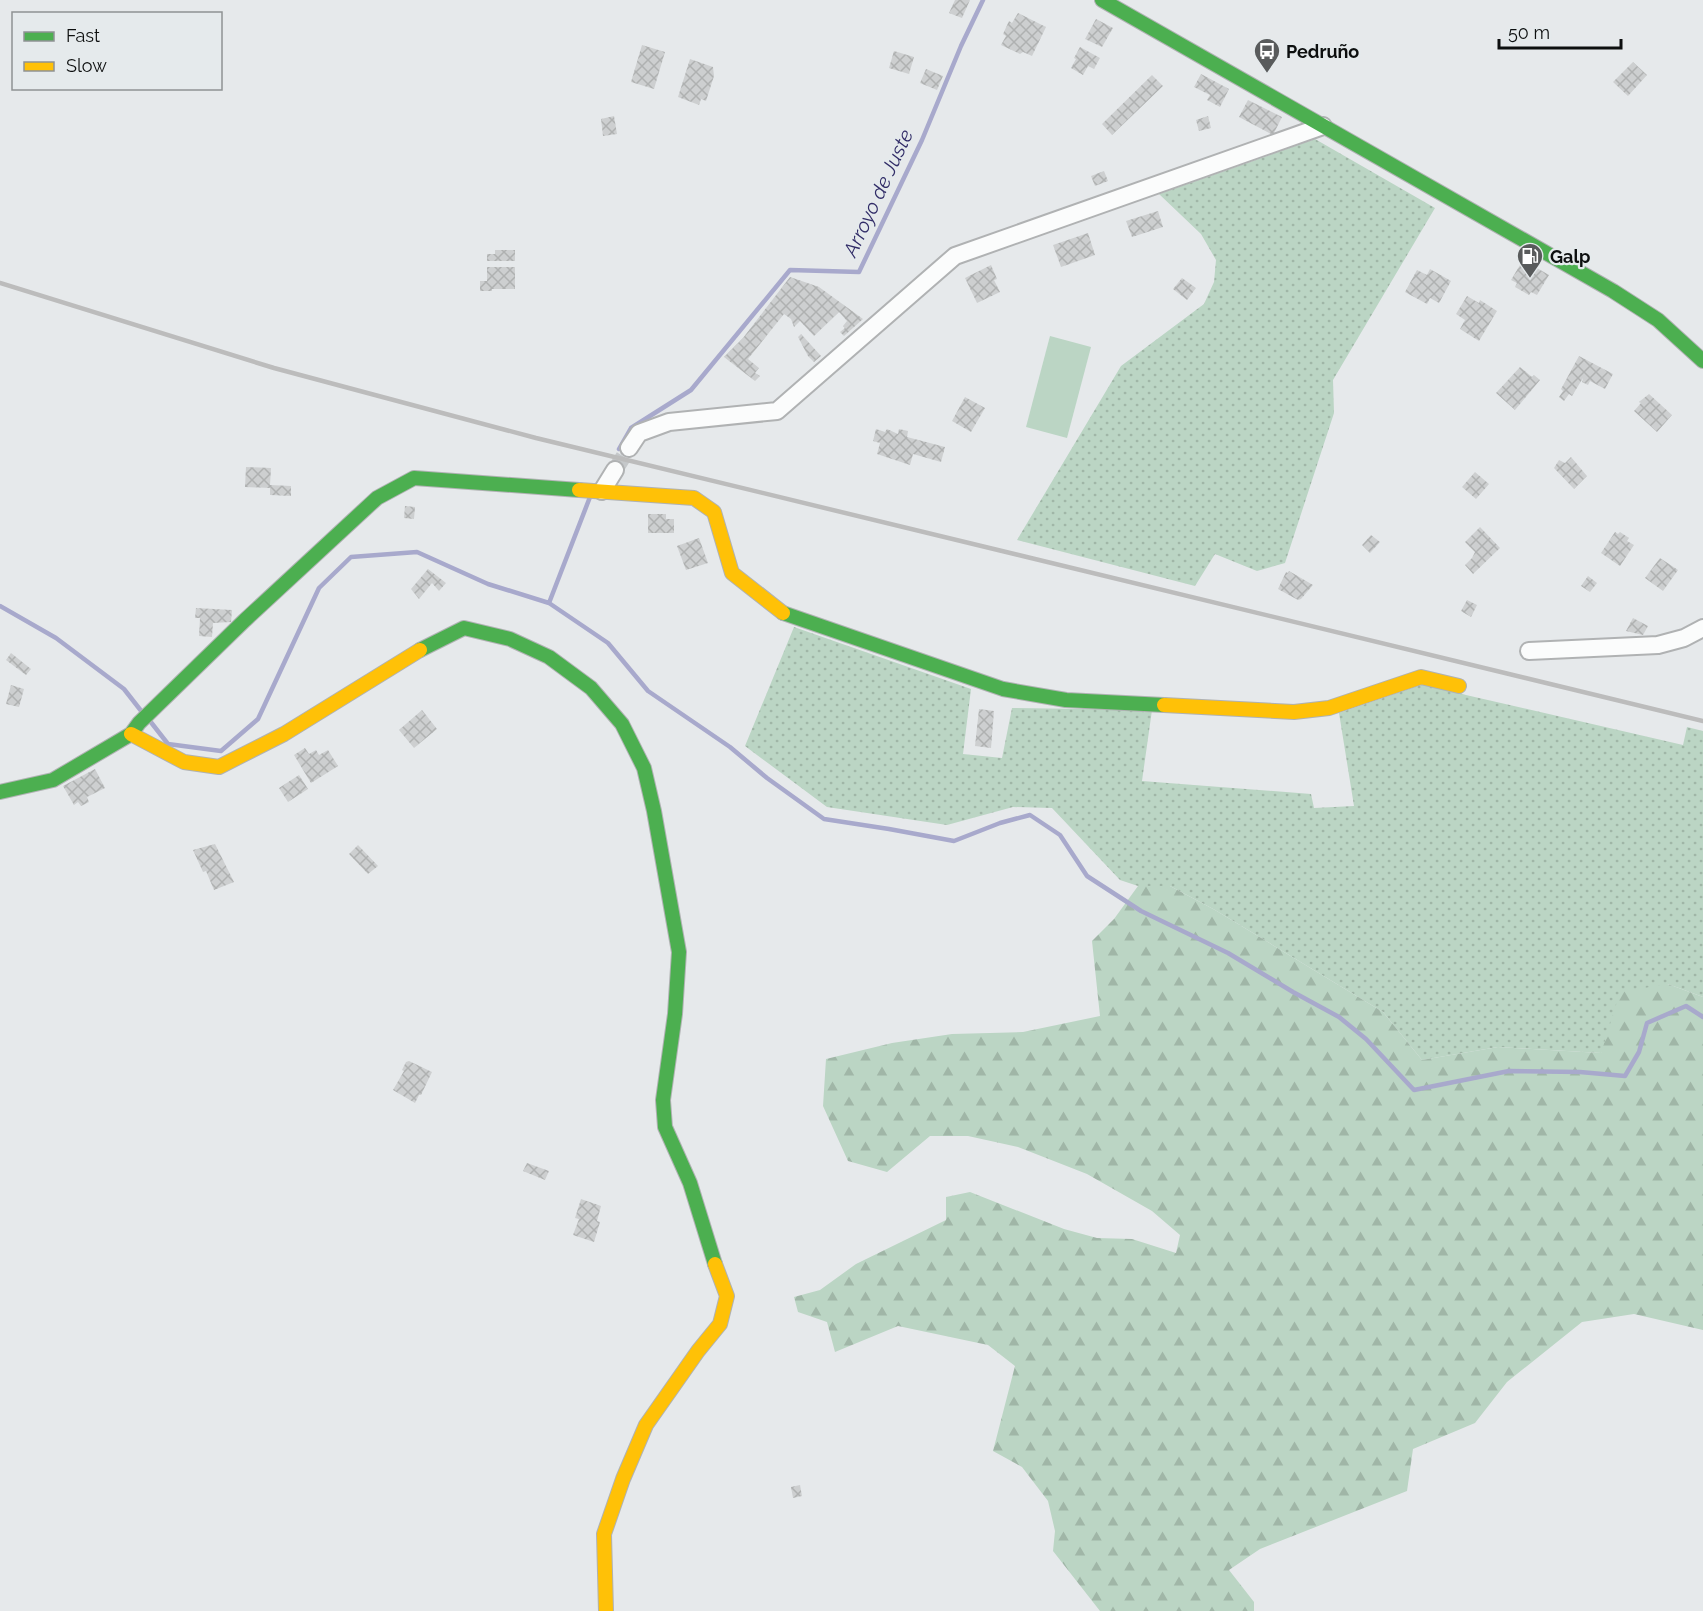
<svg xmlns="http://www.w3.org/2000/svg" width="1703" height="1611" viewBox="0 0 1703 1611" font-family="Raleway,sans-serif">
<defs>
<pattern id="grass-dots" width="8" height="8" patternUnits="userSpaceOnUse" patternTransform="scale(1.5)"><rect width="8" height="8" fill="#bbd5c4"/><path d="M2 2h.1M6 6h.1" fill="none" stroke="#a0b6a7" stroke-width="1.8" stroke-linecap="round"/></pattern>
<pattern id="forest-firs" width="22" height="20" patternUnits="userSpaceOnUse" patternTransform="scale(1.5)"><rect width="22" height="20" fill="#bbd5c4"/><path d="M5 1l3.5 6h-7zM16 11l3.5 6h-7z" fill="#a0b6a7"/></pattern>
<pattern id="building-cross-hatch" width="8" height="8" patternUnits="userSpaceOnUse" patternTransform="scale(1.5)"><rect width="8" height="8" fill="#cdcfd0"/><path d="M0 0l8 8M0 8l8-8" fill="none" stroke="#afb1b1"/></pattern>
</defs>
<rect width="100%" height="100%" fill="#e6e9eb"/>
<path fill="url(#grass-dots)" d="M1315,139l120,69 -102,172 1,33 -49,150 -28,8 -42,-17 -20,32 -178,-46 104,-174 83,-62 10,-22 2,-22 -15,-26 -42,-40z
M794,627l177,62 -8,65 39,4 10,-50 140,2 -10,71 169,13 3,14 40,-2 -15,-93 88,-30 39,12 217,50 4,-18 16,4v266l-35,-13 -67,69 -103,-6 -76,13 -39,-48 -168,-102 -45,-24h-32l-18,-6 -68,-72 -39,-1 -66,18 -120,-18 -82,-61z"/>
<path fill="url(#forest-firs)" d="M1138,886h32l45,24 168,102 39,48 76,-13 103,6 19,-61 48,-8 35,13v333l-69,-16 -52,8 -75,60 -32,41 -62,26 -6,42 -147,58 -31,21 25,32v9h-154l-47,-60 2,-20 -7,-30 -26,-34 -29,-16 22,-85 -27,-21 -90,-19 -63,26 -8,-30 -29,-10 -4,-15 26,-7 36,-26 90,-44v-23l24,-5 94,37 33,9 35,1 44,14 4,-18 -28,-24 -65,-37 -69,-27 -50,-11h-38l-43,36 -39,-11 -25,-55 3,-47 66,-16 60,-9 71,-2 77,-16 -8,-75 22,-22z"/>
<path fill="#bbd5c4" d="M1050,336l41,11 -24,91 -41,-11z"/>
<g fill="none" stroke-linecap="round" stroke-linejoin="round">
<path stroke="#a8a9cc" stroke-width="4.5" d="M619,449l12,-21 60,-38 99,-120 69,2 63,-132 39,-94 22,-46
M549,603l41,-106
M0,606l56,32 68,51 18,23
M150,721l18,23 53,7 37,-32 61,-131 32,-31 66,-5 71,32 61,19 59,40 40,48 82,56 37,31 57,41 65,10 65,12 46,-18 30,-8 30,20 27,41 54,35 87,42 65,39 46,25 27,22 48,51 95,-19 71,1 45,4 14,-24 8,-29 39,-17 17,11"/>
</g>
<path fill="url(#building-cross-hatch)" d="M955,0h15l-8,18 -13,-5z
M1018,13l28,14 -14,29 -9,-4 -3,2 -19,-9 5,-9 -3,-2 6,-13 3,2z
M1096,19l17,9 -11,19 -17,-8z
M642,45l23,7 -11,37 -23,-7z
M1080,47l20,11 -6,11 -6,-3 -5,9 -12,-7 5,-9 -2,-1z
M894,51l20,6 -5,17 -20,-6z
M690,59l23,8 1,9 -8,25 -5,-2 -2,6 -21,-8z
M1633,62l14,13 -19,21 -15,-14z
M926,69l17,7 -6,14 -17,-7z
M1201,74l28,15 -9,18 -13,-7 3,-5 -16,-8z
M1152,75l11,11 -51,49 -10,-11z
M1248,100l34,17 -9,18 -34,-18z
M614,116l3,18 -14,2 -2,-17z
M1208,116l3,12 -12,3 -3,-11z
M1104,171l4,10 -13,5 -4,-10z
M1158,211l5,16 -31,10 -6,-16z
M1088,233l7,22 -34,12 -8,-22z
M495,250h20v11h-28v-7h8z
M1523,260l26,15 -12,20 -6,-3 -2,3 -14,-8 2,-4 -6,-3z
M991,265l6,14 -3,1 6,12 -23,11 -12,-25z
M487,267h28v22h-23v2h-12v-10h7z
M1430,269l21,12 -12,22 -9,-5 -3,6 -22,-12 12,-22 10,5z
M790,277l29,10 44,32 -19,17 -4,-4 5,-4 -2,-2 4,-5 -8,-9 -25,24 -14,-15 -6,6 -3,-8 -7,-5 -36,45 11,9 -4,5 5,3 -5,5 -31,-24 19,-19z
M1182,278l14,10 -9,12 -14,-11z
M1467,296l12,7 1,-3 17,11 -18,30 -19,-12 5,-9 -9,-6z
M801,334l20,22 -7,6 -6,-6 -10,-19z
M1579,356l34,18 -8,15 -15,-8 -2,4 -6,-3 1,-4 -11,18 -3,-2 -5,7 -5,-4 4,-6 -2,-2z
M1520,367l12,10 2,-2 6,5 -25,30 -19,-17z
M1649,394l23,21 -15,17 -23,-21 7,-8 -2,-1z
M965,397l20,11 -14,24 -19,-11z
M876,429l9,3 2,-3 11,5 1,-5 9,2 -1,6 38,10 -4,15 -28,-8 -3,11 -33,-11 3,-11 -7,-2z
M1571,457l16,19 -13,13 -20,-21 5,-8 6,3z
M246,467l25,1 -1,17 21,1v10l-21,-1v-7l-25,-1z
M1475,472l14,12 -13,15 -14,-12z
M405,506l10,1 -1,12 -10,-1z
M648,514h18v5h8v14h-26z
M1480,527l20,21 -27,26 -8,-9 7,-7 3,-6 -10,-10z
M1615,532l3,2 2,-2 9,6 -2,3 7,4 -14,21 -19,-13z
M1371,535l9,7 -10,11 -8,-8z
M699,538l9,25 -22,7 -9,-24z
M1660,558l18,12 -15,21 -18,-13z
M428,569l18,14 -7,8 -7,-8 -13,16 -8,-10z
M1289,571l24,14 -12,14 -3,1 -20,-11 8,-17 2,1z
M1588,576l9,7 -7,9 -9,-6z
M1467,600l10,5 -6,12 -10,-6z
M196,608l36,2 -1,12 -18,1 -1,14 -13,-1 1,-18h-5z
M1633,618l15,8 -5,9 -17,-4z
M11,653l20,16 -5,6 -20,-15z
M11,685l13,4 -5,18 -13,-3z
M979,709l15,2 -3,37 -16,-2z
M422,710l15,19 -23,19 -15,-18z
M305,748l4,6 7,-4 3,5 9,-5 10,16 -27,17 -17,-28z
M95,769l10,19 -18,9 2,5 -8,4 -3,-4 -4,3 -11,-19z
M299,775l9,14 -20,13 -9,-14z
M215,844l19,38 -20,8 -8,-19 -3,1 -10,-22z
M358,845l20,21 -10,8 -19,-20z
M409,1061l23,11 -11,23h-2l-4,8 -22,-13 11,-19 -2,-1 4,-8z
M527,1163l22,8 -4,9 -22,-9z
M581,1199l20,7 -4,15 3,1 -6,20 -21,-7 6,-16 -4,-1z
M800,1485l2,11 -9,2 -2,-11z"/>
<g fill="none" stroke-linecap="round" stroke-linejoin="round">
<path stroke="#c5c8ca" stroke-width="16" stroke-dasharray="16 8" stroke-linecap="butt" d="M615,470l14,-22"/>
<g stroke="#b0b2b3" stroke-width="20">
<path id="street" d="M629,448l10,-15 30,-11 108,-11 178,-155 368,-130
M602,491l13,-21
M1529,651l129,-6 26,-7 19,-10"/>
</g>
<g stroke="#b0b2b3" stroke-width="16">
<path id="fast" d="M1102,0l511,291 45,29 45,41
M783,613l220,76 63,11 98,5
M420,650l44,-22 46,11 39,18 42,31 31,36 22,44 10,43 25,141 -4,62 -12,86 2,27 25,56 25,81
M0,792l53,-12 78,-46 8,-11 106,-103 132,-122 37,-20 165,12"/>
</g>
<g stroke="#b0b2b3" stroke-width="16">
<path id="slow" d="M579,490l115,8 20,14 18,61 51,40
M1164,705l130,7 35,-4 92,-31 38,9
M131,734l53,28 35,5 65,-33 136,-84
M606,1611l-2,-77 19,-55 23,-54 52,-74 22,-27 7,-28 -12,-32"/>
</g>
<use href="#street" stroke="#fbfcfc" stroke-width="16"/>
<use href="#fast" stroke="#4caf50" stroke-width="14"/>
<use href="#slow" stroke="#ffc107" stroke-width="14"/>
<path stroke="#bcbcbc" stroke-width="4.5" d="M0,283l274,85 262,70 1167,283"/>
</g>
<defs>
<g id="bus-pin" transform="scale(1.35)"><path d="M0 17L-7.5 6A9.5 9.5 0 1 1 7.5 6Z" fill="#595b5c" stroke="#e5eaec"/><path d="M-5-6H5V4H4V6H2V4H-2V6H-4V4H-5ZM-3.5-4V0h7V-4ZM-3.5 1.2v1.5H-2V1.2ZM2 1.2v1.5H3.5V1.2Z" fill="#fff"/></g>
<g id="fuel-pin" transform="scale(1.35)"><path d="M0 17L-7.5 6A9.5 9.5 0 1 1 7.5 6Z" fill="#595b5c" stroke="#e5eaec"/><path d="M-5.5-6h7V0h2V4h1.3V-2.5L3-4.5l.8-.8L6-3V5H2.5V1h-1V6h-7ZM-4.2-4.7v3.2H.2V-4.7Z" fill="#fff"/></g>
</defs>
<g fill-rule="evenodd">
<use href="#bus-pin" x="1267" y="51"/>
<use href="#fuel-pin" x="1530" y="256"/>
</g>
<g text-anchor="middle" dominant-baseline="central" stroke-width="4.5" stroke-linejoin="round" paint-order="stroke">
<g font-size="18" font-weight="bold" fill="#0d0f0f" stroke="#e5eaec" text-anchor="start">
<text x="1286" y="51">Pedruño</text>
<text x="1550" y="256">Galp</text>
</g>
<g font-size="20" font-style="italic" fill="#312c67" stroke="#e5eaec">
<text transform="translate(878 193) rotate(-65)">Arroyo de Juste</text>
</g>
</g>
<rect x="12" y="12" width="210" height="78" fill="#e5eaec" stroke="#8f9294" stroke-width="1.5"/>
<rect x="24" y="32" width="30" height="9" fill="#4caf50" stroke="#8f9294" stroke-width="1.5"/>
<text x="66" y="42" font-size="18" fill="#0d0f0f">Fast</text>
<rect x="24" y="62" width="30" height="9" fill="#ffc107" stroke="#8f9294" stroke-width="1.5"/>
<text x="66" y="72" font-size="18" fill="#0d0f0f">Slow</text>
<path d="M1499 39v9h122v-9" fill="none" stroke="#0d0f0f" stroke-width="3"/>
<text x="1508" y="39" font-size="18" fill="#0d0f0f" stroke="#e5eaec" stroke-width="4.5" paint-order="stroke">50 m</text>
</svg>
